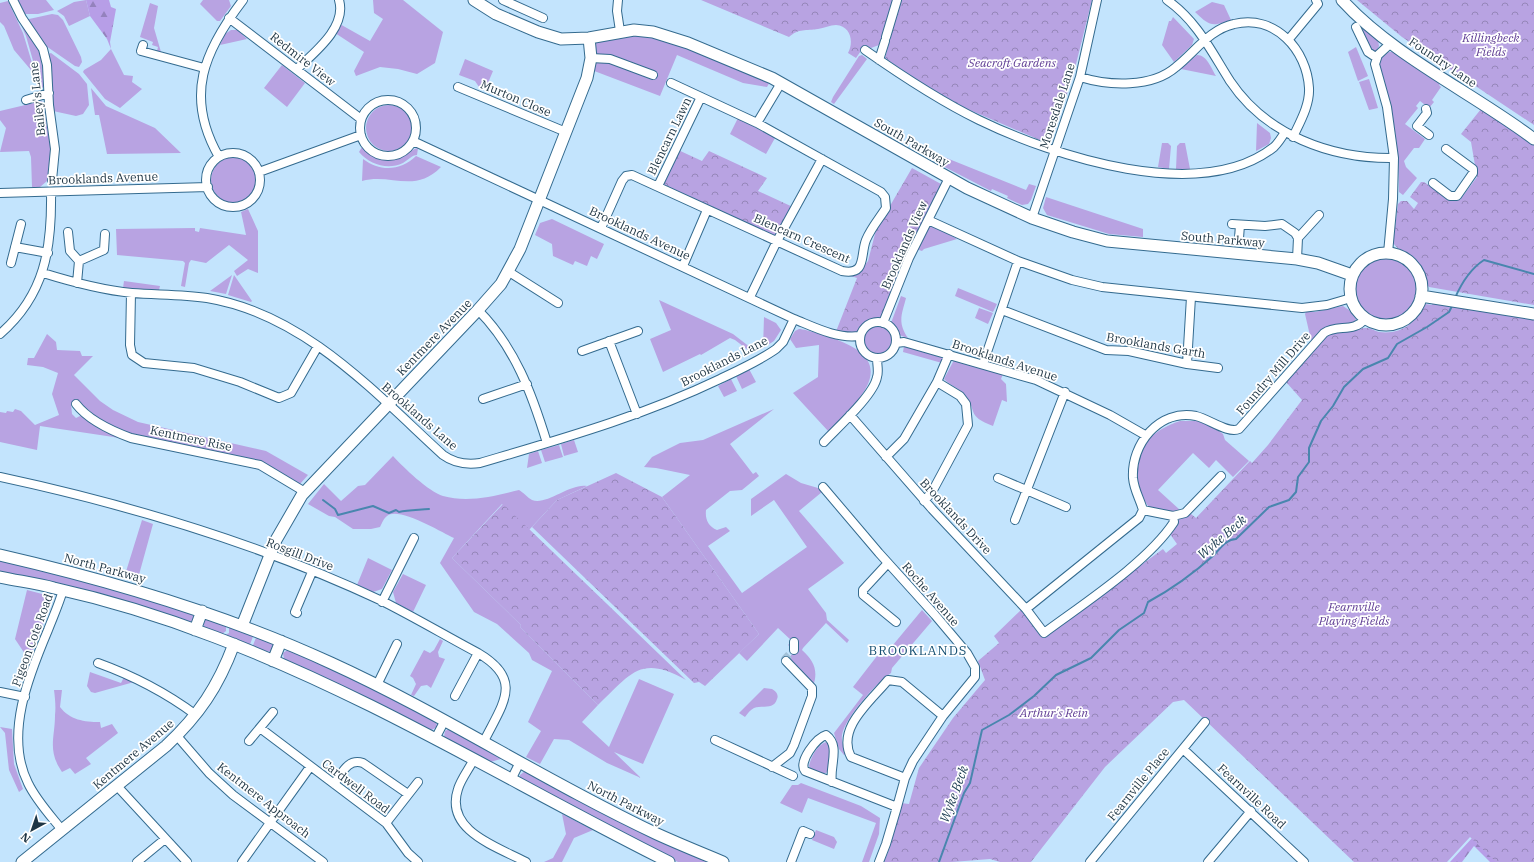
<svg xmlns="http://www.w3.org/2000/svg" width="1534" height="862" viewBox="0 0 1534 862" font-family="'IBM Plex Serif',serif">
<defs>
<pattern id="forest-firs" width="22" height="20" patternUnits="userSpaceOnUse"><rect width="22" height="20" fill="#b79ee7"/><path d="M5 1l3.5 6h-7zM16 11l3.5 6h-7z" fill="#9482bd"/></pattern>
<pattern id="park-crowns" width="20" height="18" patternUnits="userSpaceOnUse"><rect width="20" height="18" fill="#b8a3e2"/><path d="M2 6a3 3 0 1 1 6 0M12 15a3 3 0 1 1 6 0" fill="none" stroke="#9586b9"/></pattern>
</defs>
<rect width="100%" height="100%" fill="#c3e4fd"/>
<path fill="#b8a3e2" d="M17,0h29l8,10 -16,4h-13z
M86,0l4,16 -21,10 -5,-10 -7,-5 17,-9z
M203,0h26l2,6 -11,15h-3l-17,-17z
M373,0h30l40,32 -8,31 -18,11 -19,-5 -18,-2 -24,9 -2,-5 10,-19 -32,-21 6,-8 32,18 13,-22 -9,-6z
M8,1l15,32 13,43 -22,-26 -10,-24 -4,-4v-19z
M1212,2l12,3 7,15c-20,7 -21,6 -36,-8z
M150,3l8,3 -4,22 7,24 -4,-1 1,-4 -6,-2 1,-3 -13,-5z
M12,5l28,48 5,32 -4,4 -15,-53z
M52,14l6,1 5,5 18,37 1,5 -3,5 -4,-1 -29,-20 -18,-25 1,-2z
M1173,17l21,22 -2,6 -18,17 -12,-17 7,-24h2z
M1360,25l18,15 1,6 -3,6 -4,-1z
M231,30h7l9,9 -27,6 5,-11z
M634,30l138,48 -5,9 -24,-4 -66,-28 -17,41 -71,-27v-31z
M1356,47l12,29 -10,5 -10,-29z
M111,49l13,26 9,1 -1,6 10,7 -22,19 -15,-9 -22,-27 1,-2 17,-10z
M1389,52h8l44,30 -2,3 2,2 -9,13 2,2 -5,6 -9,-7 -4,5 2,2 -13,16 20,15 -6,9h-5l-10,13 2,6 11,11 -14,17 -4,-3c0,-35 -3,-69 -13,-102 -3,-11 -11,-22 -4,-33z
M51,53l28,21 8,10 2,21 -6,9 -7,2 -23,-5 -1,-28 -4,-29z
M862,55l5,4 -33,45 -3,-2 2,-5 26,-41z
M1197,55c10,0 14,13 19,21l-35,-7z
M465,59l28,12 -8,19 -6,-3 -4,-6 -16,-6z
M282,65l23,18 -18,24 -23,-19z
M1369,79l9,29 -9,2 -10,-28z
M91,88l15,18 49,22 26,25 -74,1 -8,-39h-4z
M42,101l9,47 -4,33 -7,6h-8l-1,-30 -2,-6 -29,1 6,-24 -6,-8v-9z
M366 128a23 23 0 1 1 46 0a23 23 0 1 1-46 0Z
M738,118l37,20 -9,16 -36,-20z
M1257,123l13,10 1,5 -2,6 -13,7z
M1162,143h6l3,3 -2,23 -11,-2z
M1180,143h5l5,26h-14l1,-23z
M362,147c12,11 26,17 41,9 6,-3 9,-7 15,-8l-1,7c-5,0 -9,5 -14,8 -15,7 -33,2 -44,-11z
M939,155l87,35 3,-6 7,2 -5,14 -3,4 -6,1 -15,-7 1,-2 -16,-7 -1,2 -56,-29z
M416,156l25,11c-26,27 -50,6 -79,14l1,-22c17,13 38,12 53,-3z
M211 180a23 23 0 1 1 46 0a23 23 0 1 1-46 0Z
M1046,197l97,32v8l-34,-3 -62,-19 -4,-7z
M248,209l10,22v42l-10,-4 -11,7 -3,-5 14,-11 -19,-15 -23,18 -15,-3 -2,3 -4,24 -4,-1 4,-23 -2,-2 -66,-6 -1,-26 79,-1v3l4,1 1,-4 46,7 -5,-23z
M552,219l52,25 -7,15 -6,-3 -4,10 -12,-5 -2,4 -20,-9 -1,-12 -17,-9 5,-12z
M930,227h6l21,12 -33,10 -2,2 -6,-2 11,-20z
M1355 290a31 31 0 1 1 62 0a31 31 0 1 1-62 0Z
M232,275l-6,19 -16,-3z
M234,275l18,26 -1,1 -23,-7z
M124,281l36,5 -1,4 -36,-2z
M958,288l39,16 -4,8 -38,-16z
M901,296l5,2c-4,16 -9,24 2,40l-9,-3 -8,-12z
M659,300l74,34 22,17 -3,2 -17,-13 -5,-2 -29,17 -1,-1 -37,18 -13,-33 21,-9z
M1343,306l6,4 7,9 -1,3 -44,18 -6,-26 1,-2h9z
M979,308l14,5 -5,11 -13,-6z
M764,317l12,6 5,7 -7,11 -11,7z
M864 340a14 14 0 1 1 28 0a14 14 0 1 1-28 0Z
M799,329c7,0 34,9 41,12 61,24 17,61 -11,91l-36,-39 25,-16 1,-32 -23,3 -6,-9 5,-8z
M47,334l9,8 1,8 23,1 2,5h11l-19,19 26,26 13,9 25,12 128,29 42,24 -8,9 -39,-22 -136,-30 -24,-11 -25,-22 -5,5 1,10 4,4 4,-2 5,1 35,21 -80,-12 -3,24 -37,-8v-30l6,1 1,-2 6,1 2,-3 6,2 14,14 24,-10 -7,-21 6,-21 -15,-6 -16,-2 1,-7h6z
M904,346l39,12 -1,5 -39,-11z
M954,360l49,14 -2,5 5,5 1,18 -5,-2 -9,26c-28,-11 -14,-14 -29,-32 -5,-6 -15,-9 -20,-15z
M749,369l7,13 -14,7 -6,-13z
M731,379l6,12 -13,6 -6,-11z
M774,409l-44,35 23,30 3,-2 3,4 -17,14 -12,1 -24,19c-1,9 2,16 11,20l9,-3 4,4 -22,15 34,47 65,-46 -33,-47 -23,16v-17l35,-25 15,9 17,5 4,4 -23,19 45,52 -36,26 18,24 1,7 22,20 -2,3 -21,-20 -23,25 -1,2c11,10 17,20 11,36l-28,-24 10,-11 -7,-6 4,-4 -14,-13 -31,33 -8,-8 20,-19 -97,-137 28,-22 -34,-7 -12,-1 8,-10 28,-14 23,-3z
M1180,421h17l16,6 10,7 2,6 24,21 -16,16 -17,-17 -7,8 -16,-15 -35,37 22,20 -8,3 -21,-5 -3,-2c-25,-38 -9,-72 32,-85z
M574,440l4,12 -14,4 -3,-12z
M559,445l4,12 -18,5 -4,-12z
M538,451l4,12 -15,5 2,-14z
M393,456c10,11 36,36 50,40 25,7 52,0 76,-6 4,2 9,8 13,10 14,6 38,-17 55,-14l-30,14 -28,30 -27,-26 -50,54 69,67 -1,2 78,78 -16,17 27,25 30,-68 35,15 -31,70 -29,-12 27,26 -34,-15 -38,-23 -15,-1 -14,25 -14,-7 15,-26 -13,-9 24,-51 -20,-11 -3,-7 -32,-29 -23,-12 -34,-49 14,-25c-13,-6 -56,-32 -67,-22 -3,2 -5,7 -7,11l-9,2h-18l-18,-12 -6,-1 -21,-12 16,-20 17,17 17,-15 7,-1z
M142,520l11,4 -16,58 -13,-4z
M368,558l24,12 -10,19 -9,3 -16,-7z
M0,559l112,28 81,27v5l-2,3 -191,-50z
M403,574l23,11 -13,27 -17,-9 -3,-11z
M27,590l19,5 5,8 -22,57 -14,-21z
M922,610l10,11 -40,47 -1,5c-15,10 -46,45 -49,62 -1,7 2,13 4,19l-2,1 -5,-6 -5,-16 29,-38 -10,-8 24,-31 6,1z
M205,618l21,7v6l-4,3 -19,-6z
M229,626l25,8 -5,13 -24,-12 4,-2z
M257,635l17,9 -3,8 -19,-4z
M440,639l3,2 -5,11 1,5 6,2 -14,29 -4,-3 -6,1 -7,10 -3,-1 5,-11 -3,-6 -3,-2 14,-26 6,3 4,-3z
M289,649l25,10 122,62 1,6 -7,4 -146,-72 -1,-6z
M90,672l31,11 3,-6 10,5 -39,11 -4,-1 -4,-6z
M764,688l8,1c4,2 7,6 5,10 -3,11 -15,6 -23,9 -4,2 -6,5 -9,9l-6,-4z
M54,690h8l-2,17c10,13 24,15 40,15l1,6 11,-4 6,9 -32,25 5,6 -16,10 -5,-6 -8,4c-15,-22 -7,-34 -7,-57 1,-8 0,-17 -1,-25z
M0,727l12,2 2,35 9,25 -4,3 -10,-22 -4,-37z
M449,729l55,29 -17,5 -43,-26 1,-6z
M826,742l4,4 -1,25 -7,4 -11,-5 -2,-4c2,-9 8,-21 17,-24z
M525,771l186,91h-33l-28,-13 -130,-70v-4z
M801,783l60,23 19,12 -1,16 -10,28h-7l14,-39 -68,-25 -6,15 -22,-10 12,-18h6z
M562,814l31,16 -19,8 -12,24h-18l9,-4 13,-24z
M816,830l18,7 3,5 -3,7 -22,-9z"/>
<path fill="url(#forest-firs)" d="M86,0h23l2,7 5,2 -6,33 1,7 -4,-10 -17,-23z
M1473,837l27,25h-10l-16,-16 -12,16h-12z"/>
<path fill="url(#park-crowns)" d="M701,0h192l-14,45 -8,3 -6,-3 -9,13 -8,-5c6,-11 3,-27 -12,-28 -6,0 -12,3 -18,4 -12,2 -19,-1 -29,8z
M901,0h191l-19,76 -21,62 -4,3h-6l-77,-33 -42,-24 -38,-26z
M1357,0h177v125l-132,-88z
M1481,109l53,36v160l-105,-18c-6,-6 -6,-16 -12,-23 -7,-8 -17,-12 -24,-21l5,-39 3,-3h6l7,8 4,-6 -8,-6 11,-15h3l25,18h11l17,-23 -6,-35 -10,-8z
M676,149l26,12 7,-10 58,27 -9,13 37,17 -18,33 -119,-55z
M912,168l29,16 1,7 -62,131 -12,3 -8,9h-25l22,-56 -9,-3 13,-5 7,-9 8,-31z
M1433,301l101,17v544h-38l-26,-25 -23,25h-93l-170,-162 -11,2 -68,65 -74,95h-31l-10,-3 -38,3h-68l5,-12 12,-47 8,1 10,-36 34,-50 32,-38 -7,-19 21,-18 -5,-7 28,-27 21,28 120,-88 3,4 11,-9 -7,-10 9,-15 12,-5 5,4 54,-57 2,2 16,-18 34,-45 -16,-18 39,-46c4,-2 39,-9 42,-8 4,0 8,3 12,4 22,3 37,-9 46,-28l7,1z
M616,473l46,24 97,137 -54,52 -6,-4 -5,1 -162,-156 25,-27z
M503,504l183,176c-46,-26 -55,-6 -88,25l-78,-78 1,-2 -69,-67z"/>
<g fill="none" stroke-linecap="round" stroke-linejoin="round">
<path stroke="#4986ae" stroke-width="2" d="M1455,298c7,-16 15,-29 29,-38l50,14
M323,500l12,9 3,6 35,-9 16,7 7,-3 3,2c9,-2 20,-2 30,-3
M939,862l25,-69 6,-10 12,-53 27,-15 25,-19 22,-21 35,-17 28,-28 25,-17 4,-11c24,-13 46,-29 66,-47 6,-6 12,-16 22,-16l33,-32 20,-7 7,-8 2,-15 11,-15v-14l12,-27 12,-15 11,-19 19,-18 25,-11 9,-14 30,-17 22,-15 3,-6"/>
<path stroke="#a2c1d8" stroke-width="8" stroke-dasharray="8 4" stroke-linecap="butt" d="M786,661l-1,-2 9,-9"/>
<g stroke="#346b8f" stroke-width="10">
<path id="street" d="M13,0l9,18 21,31 4,16 2,40 6,44 -3,31
M503,0l40,18
M618,0l-1,11 3,20
M1167,0c30,21 44,51 63,81 36,54 101,78 164,77
M229,18l132,101
M1356,27l12,25 9,6
M886,37l11,-37
M1289,39l29,-35 -2,-4
M143,45l-2,6 63,17
M865,50c37,26 73,50 114,70 74,36 222,85 295,27 4,-4 8,-10 11,-15
M591,58l19,1 43,16
M879,60l6,-19
M297,69c18,-17 50,-42 42,-69
M1080,77c29,9 72,11 96,-10 19,-15 34,-38 58,-43 41,-10 73,26 75,64 1,17 -9,34 -16,49
M458,87l108,45
M26,100l23,-7
M360 128a28 28 0 1 1 56 0a28 28 0 1 1-56 0Z
M1426,109l1,4 -10,13 12,9
M757,123l24,-40
M413,141l381,178c20,8 43,20 65,17
M206 180a27 27 0 1 1 54 0a27 27 0 1 1-54 0Z
M219,157c-35,-61 -15,-106 24,-157
M259,172l102,-37
M1433,183l17,13h7l16,-23v-4l-27,-20
M658,186l43,-89
M0,193l208,-6
M1032,218l48,-141 17,-77
M928,220l90,41 54,19 30,7 200,21 25,-3 24,-7
M1232,224l33,2 17,-2 13,9 3,5 21,-23
M601,228l21,-47 4,-5 6,-1 210,96c25,5 18,-16 24,-31 5,-12 13,-21 20,-32l-1,-11 -4,-5 -124,-69 -86,-40
M68,232l2,19 9,10
M1239,238l1,-13
M15,247l33,6
M1388,253l5,-54 1,-41 -7,-51 -12,-43 3,-9 13,-12
M1297,259l1,-21
M11,263l10,-39
M683,266l24,-56
M509,272l49,31
M43,273c29,9 58,17 89,20 25,2 50,1 75,5 97,16 166,93 236,157 11,8 23,10 37,8 81,-24 163,-47 240,-84 19,-9 39,-18 56,-30l7,-7 11,-23
M77,283l2,-22 25,-11 1,-16
M131,293l-1,52 2,10 12,8 50,5 46,14 39,16 12,-5 27,-47
M750,297l27,-56 45,-82
M478,310c37,37 54,84 69,133
M1002,310l104,40 23,1 58,13 31,4
M860 340a18 18 0 1 1 36 0a18 18 0 1 1-36 0Z
M883,323l26,-65 40,-80
M0,334c45,-39 52,-86 51,-142
M609,341l28,73
M896,343l8,-1 132,38 74,35 35,20
M582,351l56,-20
M983,364l35,-103
M1187,364l4,-67
M483,399l44,-15
M76,404c13,17 36,27 55,34l129,27 45,27
M850,415l82,94 94,100 18,24c39,-29 104,-71 130,-111l-1,-6
M824,442c13,-14 50,-47 53,-65 2,-5 0,-13 0,-18
M886,457l18,-18 33,-57 12,-28
M1221,476l-36,37 -12,3 -30,-6c-3,-11 -9,-20 -10,-32 -2,-34 26,-69 63,-62 13,3 32,18 43,13l85,-96c13,-9 30,0 41,-14
M0,477c130,28 261,67 382,124 32,16 64,35 96,52 46,27 25,50 6,88
M998,478l68,29
M823,487l56,66 56,62 32,38 8,14v10l-32,39 -30,45 -8,17 -8,29
M924,501l8,-9 36,-67 -2,-21 -6,-8 -23,-14
M1015,520l50,-128
M888,563l-25,27v5l33,27
M382,602l32,-64
M1026,609l113,-91 4,-8
M297,613l-2,-1 17,-40
M794,650v-8
M98,663c36,13 67,29 98,52
M377,685l20,-41
M0,692l25,5
M455,696l23,-43
M260,728l126,95 22,30 10,9
M177,736l32,37 24,22 90,67
M435,739l10,-19
M715,740l78,36
M249,741l24,-29
M1183,749l121,113
M474,759c-5,10 -13,20 -16,30 -14,42 40,58 68,73
M772,767l18,-14 4,-8 18,-49v-8l-26,-27
M905,778l-54,-21c-15,-29 20,-56 37,-77l14,2 41,34
M511,780l9,-18
M832,782c-3,-15 9,-36 -6,-47 -10,3 -28,27 -21,36l92,36 -11,37 -7,18
M334,784c8,-11 14,-26 29,-21l45,31
M117,786l70,76
M386,823l32,-41
M62,830c-12,-15 -26,-30 -34,-47 -24,-48 1,-108 20,-153 5,-13 11,-26 15,-40
M137,862l28,-23
M242,862l68,-95
M791,862l12,-31 7,3
M1090,862l115,-140
M1208,862l43,-51"/>
</g>
<g stroke="#346b8f" stroke-width="13">
<path id="secondary" d="M474,0l22,14 42,18 23,7 28,-1 45,-8 19,2 35,11 84,35 195,110 65,30 41,14 34,9 190,18 21,4 34,12
M1342,0c51,56 131,93 192,139
M1350 289a36 36 0 1 1 72 0a36 36 0 1 1-72 0Z
M1421,296l113,18
M0,555c113,26 225,59 331,108 112,51 215,119 326,171 22,10 44,19 66,28
M0,577c18,4 36,6 54,11 54,12 109,29 161,49 159,60 303,150 454,225
M242,626l34,-86 26,-45 176,-185 23,-26 19,-35 67,-171 4,-20 -2,-20
M195,630l7,-19
M273,661l8,-20
M22,862l144,-116c33,-31 52,-59 68,-102"/>
</g>
<use href="#street" stroke="#fff" stroke-width="8"/>
<use href="#secondary" stroke="#fff" stroke-width="11"/>
</g>
<g text-anchor="middle" dominant-baseline="central" stroke-width="3.5" stroke-linejoin="round" paint-order="stroke">
<g font-size="12" font-style="italic" fill="#613f95" stroke="#fff">
<text x="1491" y="37">Killingbeck<tspan x="1491" dy="14">Fields</tspan></text>
<text x="1012" y="62">Seacroft Gardens</text>
<text x="1354" y="606">Fearnville<tspan x="1354" dy="14">Playing Fields</tspan></text>
<text x="1054" y="712">Arthur's Rein</text>
</g>
<g font-size="12" fill="#1e3544" stroke="#fff">
<text transform="translate(303 59) rotate(38)">Redmire View</text>
<text transform="translate(1443 62) rotate(34)">Foundry Lane</text>
<text transform="translate(516 98) rotate(23)">Murton Close</text>
<text transform="translate(37 99) rotate(-96)">Bailey's Lane</text>
<text transform="translate(1057 106) rotate(-72)">Moresdale Lane</text>
<text transform="translate(669 136) rotate(-64)">Blencarn Lawn</text>
<text transform="translate(912 142) rotate(30)">South Parkway</text>
<text transform="translate(103 178) rotate(-2)">Brooklands Avenue</text>
<text transform="translate(640 233) rotate(25)">Brooklands Avenue</text>
<text transform="translate(802 238) rotate(24)">Blencarn Crescent</text>
<text transform="translate(1223 239) rotate(5)">South Parkway</text>
<text transform="translate(904 245) rotate(-66)">Brooklands View</text>
<text transform="translate(434 337) rotate(-46)">Kentmere Avenue</text>
<text transform="translate(1156 345) rotate(10)">Brooklands Garth</text>
<text transform="translate(1005 360) rotate(18)">Brooklands Avenue</text>
<text transform="translate(724 361) rotate(-27)">Brooklands Lane</text>
<text transform="translate(1273 373) rotate(-49)">Foundry Mill Drive</text>
<text transform="translate(420 416) rotate(41)">Brooklands Lane</text>
<text transform="translate(191 438) rotate(12)">Kentmere Rise</text>
<text transform="translate(956 516) rotate(47)">Brooklands Drive</text>
<text transform="translate(300 554) rotate(21)">Rosgill Drive</text>
<text transform="translate(105 568) rotate(15)">North Parkway</text>
<text transform="translate(931 594) rotate(49)">Roche Avenue</text>
<text transform="translate(32 640) rotate(-70)">Pigeon Cote Road</text>
<text transform="translate(133 754) rotate(-40)">Kentmere Avenue</text>
<text transform="translate(1138 784) rotate(-51)">Fearnville Place</text>
<text transform="translate(356 786) rotate(37)">Cardwell Road</text>
<text transform="translate(1252 796) rotate(43)">Fearnville Road</text>
<text transform="translate(264 800) rotate(38)">Kentmere Approach</text>
<text transform="translate(626 803) rotate(27)">North Parkway</text>
</g>
<g font-size="13" font-style="italic" fill="#17384e" stroke="#fff">
<text transform="translate(1222 537) rotate(-41)">Wyke Beck</text>
<text transform="translate(954 794) rotate(-70)">Wyke Beck</text>
</g>
<g font-size="13" letter-spacing="1" fill="#165072" stroke="#fff">
<text x="918" y="650">BROOKLANDS</text>
</g>
</g>
<g transform="translate(32 830) rotate(220)" stroke="#ffffff" stroke-width="3" paint-order="stroke">
<path d="M0-3L7 15L0 10L-7 15Z" fill="#1e3544"/>
<text y="-6" font-size="11" font-weight="bold" text-anchor="middle" fill="#1e3544">N</text>
</g>
</svg>
